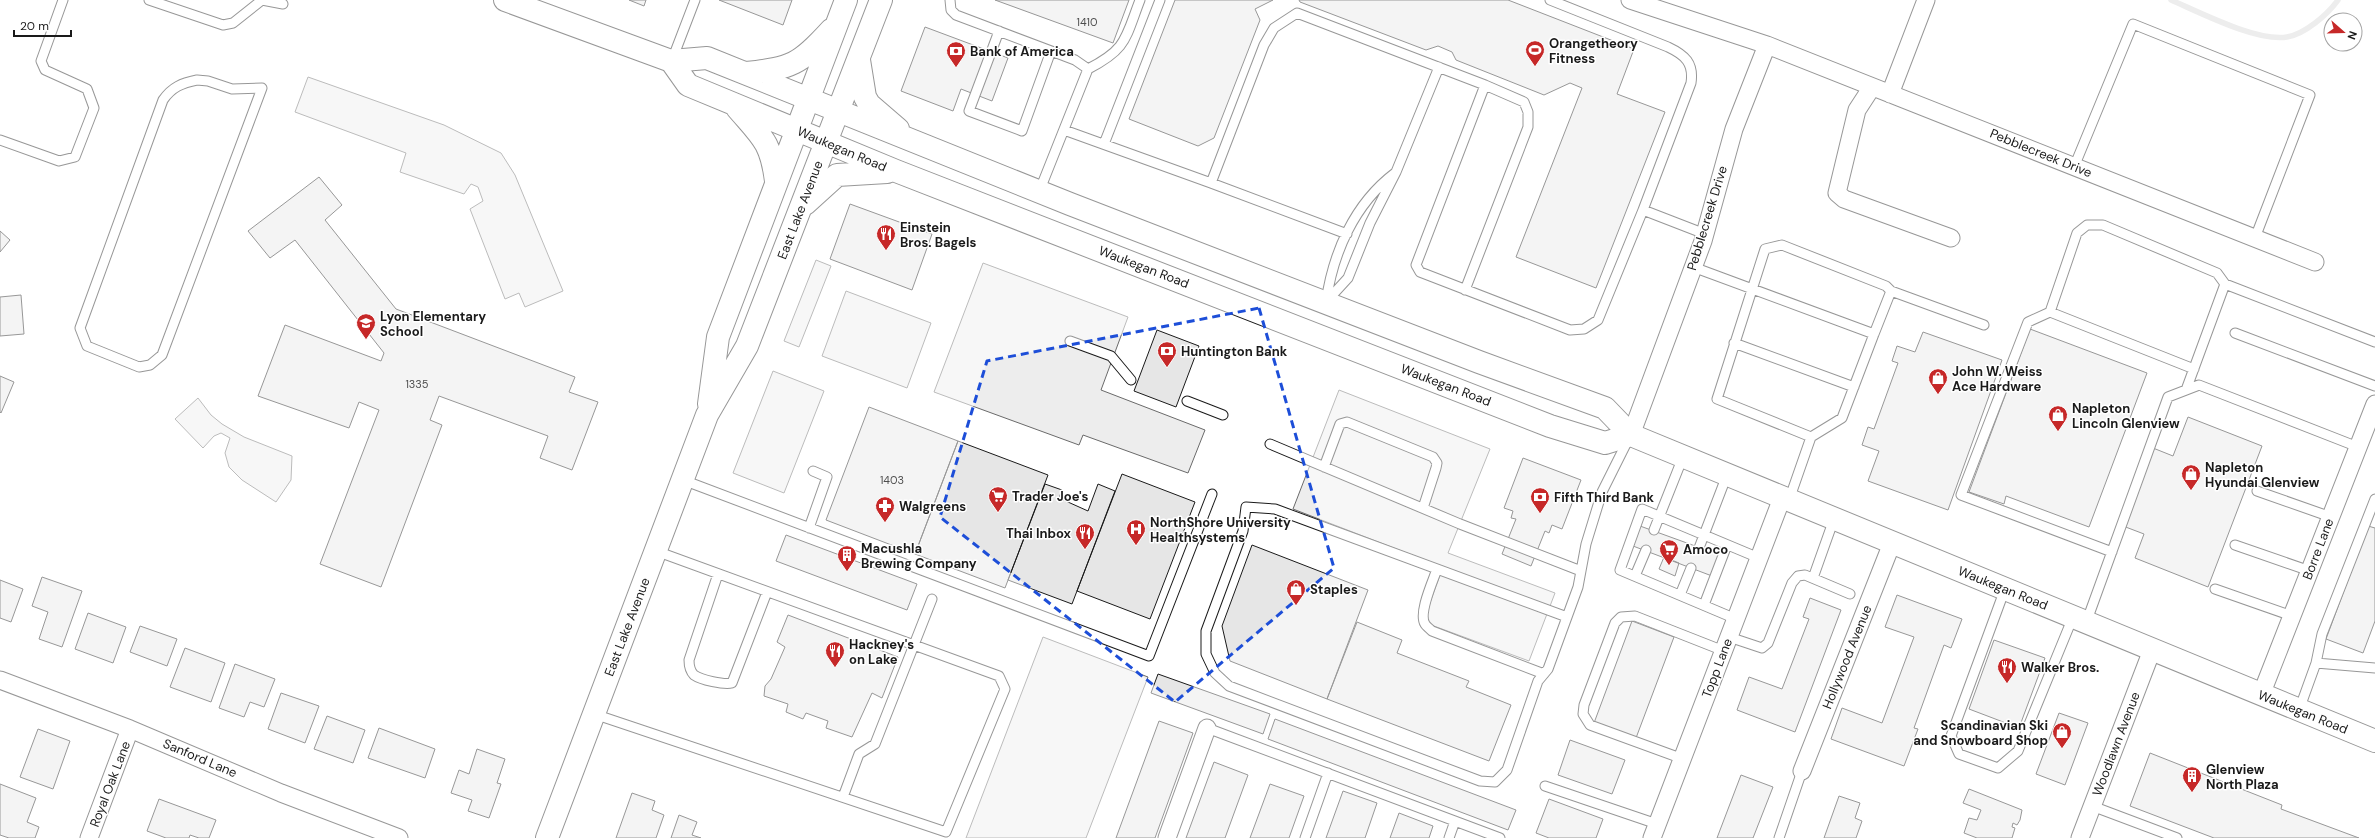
<svg xmlns="http://www.w3.org/2000/svg" width="2375" height="838" viewBox="0 0 2375 838" font-family="'DM Sans',sans-serif">
<rect width="100%" height="100%" fill="#fff"/>
<path fill="#ededed" stroke="#6a6a6a" d="M308,77l136,48 57,28 14,22 48,116 -38,16 -6,-14 -14,6 -35,-90 13,-8 -5,-14 -7,-3 -7,10 -64,-22 6,-19 -111,-41z
M816,260l15,6 -32,81 -15,-6z
M983,263l145,54 -27,73 104,40 -17,43 -105,-38 -4,10 -145,-53z
M846,291l85,32 -24,65 -85,-32z
M773,371l51,20 -40,102 -51,-20z
M1339,390l151,59 -42,104 107,40 -26,68 -106,-39 20,-55 -150,-58z
M198,398l13,17 11,9 22,13 48,19 -1,24 -15,22 -34,-22 -13,-13 -4,-14 5,-15 -9,-5 -7,3 -11,12 -28,-29z
M1043,637l105,40 -62,161h-120z"/>
<g fill="none" stroke-linecap="round" stroke-linejoin="round">
<path stroke="#d7d7d7" stroke-width="5.5" d="M2171,0c28,12 86,42 116,37 18,-3 40,-22 51,-37"/>
</g>
<path fill="#e6e6e6" stroke="#1a1a1a" d="M629,0h17l-2,6z
M719,0h73l-9,25z
M995,0h134l-16,43z
M1175,0h98l-18,9 5,11 -46,118 -16,8 -69,-27z
M1299,0h209l126,49 -17,45 48,18 -69,176 -80,-31 66,-169 -12,-5 -26,12 -88,-35 -4,-8 -14,-6 -12,4 -126,-48z
M925,27l83,31 -16,43 -31,-12 -8,22 -52,-20z
M319,177l23,28 -17,15 71,89 179,68 -6,15 29,10 -26,68 -32,-12 8,-22 -109,-40 -9,24 12,5 -61,162 -61,-23 59,-154 -20,-8 -10,26 -91,-32 27,-71 96,36 3,-8 -89,-113 -25,18 -22,-27z
M850,204l82,30 -20,56 -82,-31z
M0,231l10,9 -10,12z
M21,295l3,39 -24,2v-39z
M2030,329l117,44 -58,154 -83,-31 -2,8 -35,-12z
M1157,330l42,16 -23,61 -42,-16z
M1923,332l79,28 -54,150 -80,-29 11,-30 -17,-6 6,-18 6,2 24,-66 -6,-2 5,-15 18,6z
M0,376l14,6 -13,31 -1,-1z
M869,407l89,34 -43,113 -89,-34z
M2188,417l74,29 -54,141 -73,-29 9,-24 -21,-8 30,-78 20,8z
M958,441l90,34 -43,113 -90,-34z
M1523,458l58,22 -19,49 -10,-4 -3,8 -4,-2 -14,35 -29,-12 14,-35 -5,-1 2,-7 -9,-3z
M1122,474l73,28 -45,117 -73,-28z
M1045,484l17,6 -3,8 29,13 10,-27 17,7 -43,113 -64,-24z
M1640,526l80,29 -8,21 -79,-30z
M2368,526l7,2v93l-12,32 -37,-14z
M786,535l131,49 -10,26 -131,-49z
M1252,545l116,45 -41,109 -97,-38 -8,-35z
M1664,557l15,6 -4,13 -16,-7z
M42,577l40,14 -20,56 -23,-8 9,-27 -16,-6z
M0,580l23,9 -12,33 -11,-4z
M1897,595l65,24 -11,29 -7,-3 -30,83 4,1 -14,37 -73,-27 11,-31 40,15 32,-86 -29,-10z
M1810,598l31,12 -46,122 -58,-22 12,-33 33,12 27,-70 -6,-2z
M88,613l38,14 -13,36 -38,-14z
M788,615l110,42 -16,41 -10,-5 -20,44 -26,-9 2,-7 -22,-8 -3,6 -17,-7 2,-8 -24,-8 1,-10 6,-7 14,-32 -8,-5z
M1632,621l42,16 -38,101 -42,-15z
M1357,622l45,18 -5,13 72,28 -3,6 45,18 -22,56 -162,-62z
M140,626l37,13 -10,27 -37,-14z
M1994,640l51,18 -26,70 -50,-19z
M185,648l40,15 -14,39 -41,-15z
M235,664l40,15 -11,28 -14,-5 -6,15 -25,-9z
M1158,674l112,40 -7,20 -112,-41z
M281,693l38,13 -14,37 -37,-14z
M2059,713l29,10 -23,62 -29,-11z
M327,716l38,14 -12,33 -39,-14z
M1275,719l241,91 -8,20 -240,-91z
M1159,721l34,12 -38,105h-39z
M379,728l56,21 -10,29 -57,-20z
M38,729l32,12 -17,48 -33,-12z
M1570,740l55,20 -13,34 -54,-19z
M477,749l28,10 -8,24 4,1 -12,34 -21,-7 4,-11 -21,-7 8,-23 10,4z
M2150,753l132,52 -1,4 78,29h-145l-84,-32z
M1214,762l34,13 -23,63h-39z
M1741,775l32,12 -20,51h-36z
M0,784l36,14 -9,24 12,5 -4,11h-26l-9,-3z
M1270,784l34,12 -15,42h-39z
M1969,789l53,21 -2,10 -3,5 -4,-2 -1,4 3,1 -3,10h-35l-13,-5 5,-15 8,2 4,-10 -18,-7z
M1343,791l34,12 -12,35h-39z
M632,793l23,8 -3,9 12,5 -8,23h-40z
M1839,796l21,7 -5,15 7,3 -6,17h-32z
M159,799l57,21 -7,18h-10l-9,-3 -1,3h-23l-19,-7z
M1549,799l54,20 -7,19h-47l-13,-5z
M1399,813l34,13 -4,12h-39z
M679,815l18,7 -5,13 9,3h-30z"/>
<g fill="none" stroke-linecap="round" stroke-linejoin="round">
<g stroke="#1a1a1a" stroke-width="11">
<path id="service" d="M149,0l74,25 10,-2 29,-23 21,4
M950,0l1,10 5,5 119,45 13,9 -49,123
M1550,0l118,47c17,8 26,16 23,36l-48,127
M999,31l-30,80 53,20 29,-80
M672,60l23,-60
M1088,69c39,-20 37,-30 52,-69
M197,80l11,1 24,8 30,-1 -100,267 -12,10 -11,2 -52,-21 -7,-18 83,-228c9,-13 19,-17 34,-20z
M1064,130l147,53 53,-138 10,-17 23,-15 188,72 -69,180 4,7 150,58 14,-1 14,-9 45,-110 62,24
M0,140l59,21 16,-4 19,-49 -7,-19 -42,-19 -4,-9 22,-61
M1104,144l56,-144
M2074,167l59,-143 177,71 -55,143
M1211,183l136,51
M1693,267l181,67 -32,84 -31,19 -22,63
M2225,284l150,58
M1465,290l63,-163v-15l-4,-10 -39,-17
M1891,291l93,34
M1326,302l22,-24 22,-55 26,-51 43,-105
M1326,302c7,-49 28,-98 69,-129
M2050,312l144,57
M2235,333l140,53
M1070,341l41,15 20,24
M1734,343l120,44
M1187,401l36,14
M1811,437l-94,-38 48,-150 17,-4 104,41 5,5 -17,43
M1270,444l190,80 121,47
M1324,467l16,-43 7,-2 86,35 4,6 -1,5 -13,40
M683,480l466,176 63,-162
M2257,491l74,26
M809,528l18,-51 -14,-6
M1654,530l29,-73
M2235,545l75,26
M1699,548l28,-73
M2112,552l-151,-57 67,-173 22,-10 27,-79 10,-8h16l114,48 8,11 -39,106
M1437,569c-4,12 -19,44 -12,55 1,2 5,5 7,7l112,43
M718,574l-29,86c0,5 1,11 5,15 7,5 30,10 38,8l35,-91
M1635,576l11,-26
M1813,578l21,-59
M2005,589l-54,147 8,18 39,14 20,-17 55,-134
M2215,589l77,27
M1680,595l11,-27
M1704,605l23,-60
M1567,617l-292,-108 -29,-2 -3,24 -37,100v23l9,19 14,13 251,95 15,1 12,-12 31,-89 10,-12 30,-82 8,-43 16,-52 27,-54
M1736,619l-116,-49 22,-61 117,49
M2086,623l82,-226 31,-12 159,62
M1729,637l33,11 6,-5 24,-60 6,-7 7,-1 45,19
M2316,663l59,5
M2299,710l17,-47 6,-29 53,-135
M594,714l352,118 59,-143 -6,-13 -343,-125
M1207,728l293,110
M1683,759l-93,-34 -7,-11 1,-9 31,-82 6,-6 14,-1 89,35
M1545,786l112,38
M843,797l16,-43 16,-10 57,-145
M2092,806l85,32
M1305,838l23,-65
M1449,838l6,-17
M1779,838l23,-67"/>
</g>
<g stroke="#1a1a1a" stroke-width="19">
<path id="minor" d="M1630,0l137,45 548,217
M1872,87l-15,23 -20,83 7,6 107,39
M1890,94l36,-94
M1631,435l72,-194 31,-112 33,-84
M0,680l130,49 151,64 118,45
M2261,695l114,-291
M1802,771l90,-228
M89,838l41,-109
M1167,838l40,-110
M1652,838l130,-340
M2080,838l72,-188"/>
</g>
<g stroke="#1a1a1a" stroke-width="24">
<path id="primary" d="M505,0l166,61 36,-3 363,146 409,158 126,46 26,27 744,306
M859,60l6,37 4,7 29,25
M671,61l17,24 208,86 654,255 55,17 26,-8
M746,73c46,-5 53,-8 85,-43
M737,108c25,29 34,34 39,73
M805,204l32,-29 50,-3
M709,404l9,-67 128,-337
M547,838l160,-423 40,-69 134,-346"/>
</g>
<use href="#service" stroke="#fff" stroke-width="9"/>
<use href="#minor" stroke="#fff" stroke-width="17"/>
<use href="#primary" stroke="#fff" stroke-width="22"/>
</g>
<path d="M0 0H2375V838H0ZM1259,308l75,260 -159,134 -235,-185 47,-156z" fill="#fff" fill-opacity=".55" fill-rule="evenodd"/>
<path fill="none" stroke="#1d4ed8" stroke-width="3" stroke-dasharray="8 5" stroke-linejoin="round" d="M1259,308l75,260 -159,134 -235,-185 47,-156z"/>
<defs>
<g id="stadium-pin" transform="scale(1)"><path d="M0 17L-7.5 6A9.5 9.5 0 1 1 7.5 6Z" fill="#c62828" stroke="#fff"/><path d="M0-5a6.5 5 0 1 0 0 10a6.5 5 0 1 0 0-10ZM-3.5-1.8h7v3.6h-7Z" fill="#fff"/></g>
<g id="bank-pin" transform="scale(1)"><path d="M0 17L-7.5 6A9.5 9.5 0 1 1 7.5 6Z" fill="#c62828" stroke="#fff"/><path d="M-6-4H6V4H-6ZM0-2.3a2.3 2.3 0 1 0 0 4.6a2.3 2.3 0 1 0 0-4.6Z" fill="#fff"/></g>
<g id="restaurant-pin" transform="scale(1)"><path d="M0 17L-7.5 6A9.5 9.5 0 1 1 7.5 6Z" fill="#c62828" stroke="#fff"/><path d="M-5-6h1v4h1v-4h1v4h1v-4h1v5L-1.5 .5V6h-2V.5L-5-1ZM5-6V6H3V1.5H1.5Q1.5-4 5-6Z" fill="#fff"/></g>
<g id="school-pin" transform="scale(1)"><path d="M0 17L-7.5 6A9.5 9.5 0 1 1 7.5 6Z" fill="#c62828" stroke="#fff"/><path d="M0-5L7-2L0 1L-7-2ZM-4 1L0 2.5L4 1V4Q0 6-4 4Z" fill="#fff"/></g>
<g id="shop-pin" transform="scale(1)"><path d="M0 17L-7.5 6A9.5 9.5 0 1 1 7.5 6Z" fill="#c62828" stroke="#fff"/><path d="M-5-2.5h2.3a2.7 3.5 0 0 1 5.4 0H5L5.5 6h-11ZM-1.5-2.5h3a1.5 2.3 0 0 0-3 0Z" fill="#fff"/></g>
<g id="supermarket-pin" transform="scale(1)"><path d="M0 17L-7.5 6A9.5 9.5 0 1 1 7.5 6Z" fill="#c62828" stroke="#fff"/><path d="M-6-5.5h2.5l.6 2H6L4.5 2H-2.5L-4.4-4H-6ZM-1.5 3.2a1.3 1.3 0 1 0 .1 0ZM3 3.2a1.3 1.3 0 1 0 .1 0Z" fill="#fff"/></g>
<g id="pharmacy-pin" transform="scale(1)"><path d="M0 17L-7.5 6A9.5 9.5 0 1 1 7.5 6Z" fill="#c62828" stroke="#fff"/><path d="M-2-6h4v4h4v4h-4v4h-4v-4h-4v-4h4Z" fill="#fff"/></g>
<g id="hospital-pin" transform="scale(1)"><path d="M0 17L-7.5 6A9.5 9.5 0 1 1 7.5 6Z" fill="#c62828" stroke="#fff"/><path d="M-5-5h3v3.5h4V-5h3V5h-3V1.5h-4V5h-3Z" fill="#fff"/></g>
<g id="building-pin" transform="scale(1)"><path d="M0 17L-7.5 6A9.5 9.5 0 1 1 7.5 6Z" fill="#c62828" stroke="#fff"/><path d="M-4-6H4V6H1V3H-1V6H-4ZM-2.5-4.3h1.7v1.8h-1.7ZM.8-4.3h1.7v1.8H.8ZM-2.5-1h1.7V.8h-1.7ZM.8-1h1.7V.8H.8Z" fill="#fff"/></g>
</defs>
<g fill-rule="evenodd">
<use href="#stadium-pin" x="1535" y="50"/>
<use href="#bank-pin" x="956" y="51"/>
<use href="#restaurant-pin" x="886" y="234"/>
<use href="#school-pin" x="366" y="323"/>
<use href="#bank-pin" x="1167" y="351"/>
<use href="#shop-pin" x="1938" y="378"/>
<use href="#shop-pin" x="2058" y="415"/>
<use href="#shop-pin" x="2191" y="474"/>
<use href="#supermarket-pin" x="998" y="496"/>
<use href="#bank-pin" x="1540" y="497"/>
<use href="#pharmacy-pin" x="885" y="506"/>
<use href="#hospital-pin" x="1136" y="529"/>
<use href="#restaurant-pin" x="1085" y="533"/>
<use href="#supermarket-pin" x="1669" y="549"/>
<use href="#building-pin" x="847" y="555"/>
<use href="#shop-pin" x="1296" y="589"/>
<use href="#restaurant-pin" x="835" y="651"/>
<use href="#restaurant-pin" x="2007" y="667"/>
<use href="#shop-pin" x="2062" y="732"/>
<use href="#building-pin" x="2192" y="776"/>
</g>
<g text-anchor="middle" dominant-baseline="central" stroke-width="3" stroke-linejoin="round" paint-order="stroke">
<g font-size="11" fill="#4d4d4d">
<text x="1087" y="22">1410</text>
<text x="417" y="384">1335</text>
<text x="892" y="480">1403</text>
</g>
<g font-size="13" font-weight="bold" fill="#1a1a1a" stroke="#fff" text-anchor="start">
<text x="1549" y="43">Orangetheory<tspan x="1549" dy="15">Fitness</tspan></text>
<text x="970" y="51">Bank of America</text>
<text x="900" y="227">Einstein<tspan x="900" dy="15">Bros. Bagels</tspan></text>
<text x="380" y="316">Lyon Elementary<tspan x="380" dy="15">School</tspan></text>
<text x="1181" y="351">Huntington Bank</text>
<text x="1952" y="371">John W. Weiss<tspan x="1952" dy="15">Ace Hardware</tspan></text>
<text x="2072" y="408">Napleton<tspan x="2072" dy="15">Lincoln Glenview</tspan></text>
<text x="2205" y="467">Napleton<tspan x="2205" dy="15">Hyundai Glenview</tspan></text>
<text x="1012" y="496">Trader Joe's</text>
<text x="1554" y="497">Fifth Third Bank</text>
<text x="899" y="506">Walgreens</text>
<text x="1150" y="522">NorthShore University<tspan x="1150" dy="15">Healthsystems</tspan></text>
<text x="1071" y="533" text-anchor="end">Thai Inbox</text>
<text x="861" y="548">Macushla<tspan x="861" dy="15">Brewing Company</tspan></text>
<text x="1683" y="549">Amoco</text>
<text x="1310" y="589">Staples</text>
<text x="849" y="644">Hackney's<tspan x="849" dy="15">on Lake</tspan></text>
<text x="2021" y="667">Walker Bros.</text>
<text x="2048" y="725" text-anchor="end">Scandinavian Ski<tspan x="2048" dy="15">and Snowboard Shop</tspan></text>
<text x="2206" y="769">Glenview<tspan x="2206" dy="15">North Plaza</tspan></text>
</g>
<g font-size="13" fill="#1a1a1a" stroke="#fff">
<text transform="translate(842 149) rotate(23)">Waukegan Road</text>
<text transform="translate(2041 153) rotate(22)">Pebblecreek Drive</text>
<text transform="translate(800 210) rotate(-69)">East Lake Avenue</text>
<text transform="translate(1707 218) rotate(-73)">Pebblecreek Drive</text>
<text transform="translate(1144 267) rotate(21)">Waukegan Road</text>
<text transform="translate(1446 385) rotate(21)">Waukegan Road</text>
<text transform="translate(2318 549) rotate(-69)">Borre Lane</text>
<text transform="translate(2003 588) rotate(22)">Waukegan Road</text>
<text transform="translate(627 627) rotate(-69)">East Lake Avenue</text>
<text transform="translate(1847 657) rotate(-68)">Hollywood Avenue</text>
<text transform="translate(1717 668) rotate(-69)">Topp Lane</text>
<text transform="translate(2303 712) rotate(22)">Waukegan Road</text>
<text transform="translate(2116 744) rotate(-69)">Woodlawn Avenue</text>
<text transform="translate(200 758) rotate(23)">Sanford Lane</text>
<text transform="translate(110 784) rotate(-69)">Royal Oak Lane</text>
</g>
</g>
<g transform="translate(2343 32) rotate(110)"><circle r="19" fill="#ffffff" stroke="#a3a3a3"/>
<path d="M0-3L7 15L0 10L-7 15Z" fill="#c62828"/>
<text y="-6" font-size="11" font-weight="bold" text-anchor="middle" fill="#1a1a1a">N</text>
</g>
<path d="M14 30v6h57v-6" fill="none" stroke="#1a1a1a" stroke-width="2"/>
<text x="20" y="30" font-size="12" fill="#1a1a1a" stroke="#ffffff" stroke-width="3" paint-order="stroke">20 m</text>
</svg>
